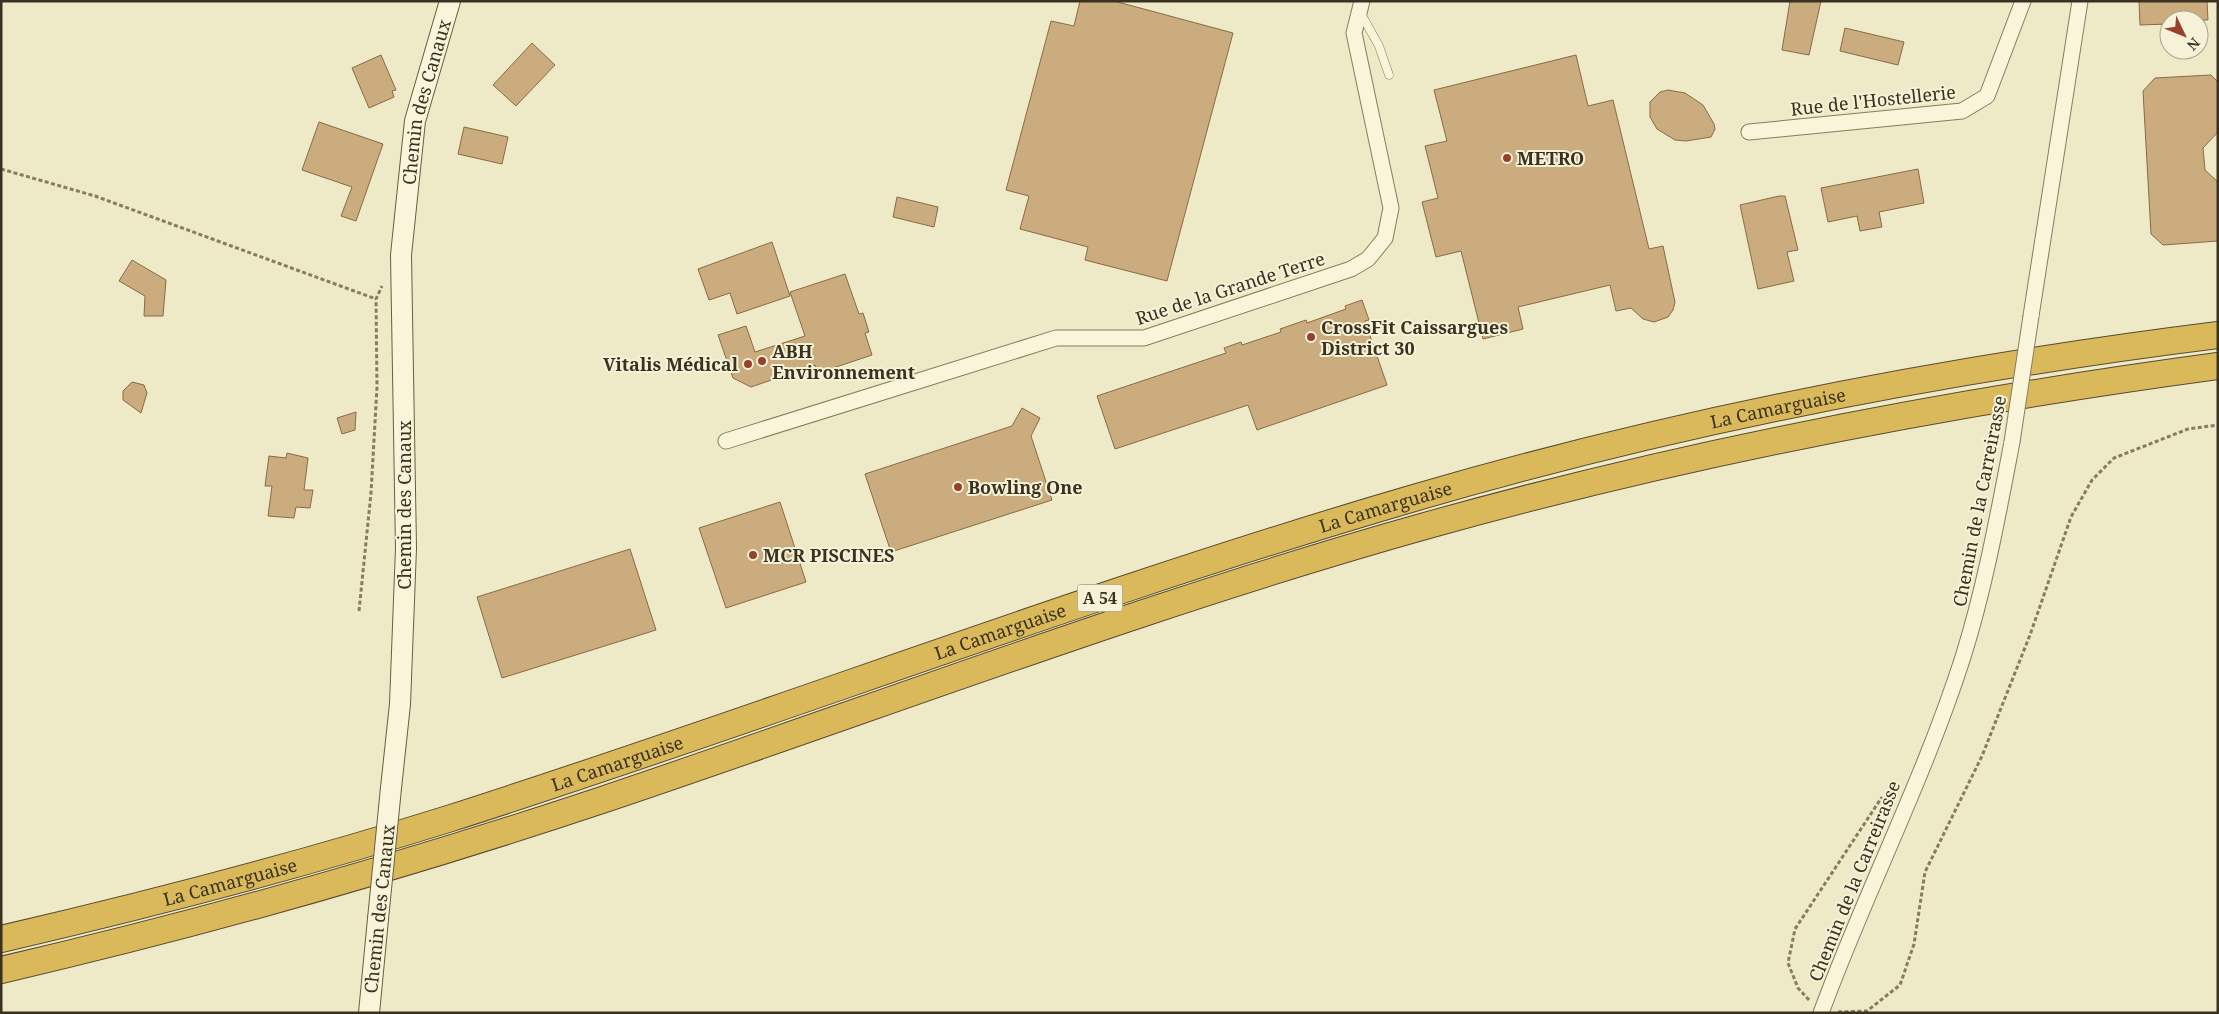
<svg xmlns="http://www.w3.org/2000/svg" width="2219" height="1014" viewBox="0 0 2219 1014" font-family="'Noto Serif',serif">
<rect width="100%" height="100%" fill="#eee9c7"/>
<path fill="#cbac7e" stroke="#886b43" d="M1080,1h34l119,32 -66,248 -82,-21 3,-13 -68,-18 9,-33 -23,-6 45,-169 23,5z
M1790,1h31l-12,54 -27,-5z
M2139,1h68l1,19h-39v4l-29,1z
M1845,28l59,14 -6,23 -58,-14z
M532,43l23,22 -39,41 -23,-21z
M381,55l15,35 -4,1 2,6 -25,11 -17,-40z
M1576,55l12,51 25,-6 36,149 14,-3 12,56 -2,8 -5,7 -14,5 -11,-3 -12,-11 -15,3 -6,-26 -92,22 5,22 -40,10 -22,-88 -25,6 -14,-55 16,-4 -13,-52 22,-5 -13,-51z
M2211,75l7,7v50l-15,16 2,22 13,12v59l-55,4 -12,-11 -8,-143 12,-13z
M1668,90l17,3 18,12 11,19 1,5 -4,8 -25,4 -11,-1 -18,-11 -7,-12v-15l10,-10z
M319,122l64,22 -27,77 -15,-5 11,-29 -50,-17z
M464,127l44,10 -6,27 -44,-10z
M1918,169l6,34 -45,9 3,15 -22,4 -3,-15 -29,6 -7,-34z
M1779,196h6l13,54 -11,2 7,29 -36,8 -18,-84z
M897,197l41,10 -4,20 -41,-10z
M772,242l18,54 -53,18 -7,-21 -21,7 -11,-31z
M132,260l34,20 -3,36h-19l1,-20 -26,-15z
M845,274l14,40 4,-1 6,19 -4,1 7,22 -54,18 -3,-8 -64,22 -18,-9 -15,-43 28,-9 9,26 50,-16 -15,-44z
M1362,300l7,20 -4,1 22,64 -130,45 -9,-25 -133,44 -18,-53 129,-43 -2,-5 17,-6 1,3 39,-13 -1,-3 26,-9 1,3 39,-14 -1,-3z
M132,382l12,3 3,8 -6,20 -18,-13v-9z
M1022,408l18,10 -9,18 21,64 -161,52 -26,-78 147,-48z
M356,412l-1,18 -13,4 -5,-16z
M287,453l21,5 -4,32h9l-3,18 -14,-1 -2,11 -26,-2 4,-30h-7l4,-30 17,2z
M780,502l26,80 -80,26 -27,-80z
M630,549l26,81 -154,48 -25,-81z"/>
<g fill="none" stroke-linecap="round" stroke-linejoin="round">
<g stroke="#897c5d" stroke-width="9">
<path id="lane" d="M1360,12l19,34 10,29"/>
</g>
<g stroke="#897c5d" stroke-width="17">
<path id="street" d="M1749,132l213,-21 25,-15 36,-95
M2031,316l49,-315
M726,441l330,-103h88l207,-69 17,-10 17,-21 6,-30 -37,-175 8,-32
M1821,1013c44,-120 103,-234 142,-356 22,-70 35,-142 49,-215"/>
</g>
<g stroke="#6b5d40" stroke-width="22">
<g id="secondary">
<path id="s1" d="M391,788l9,-84 6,-156 -5,-293 14,-134 35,-120"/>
<path d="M369,1013l9,-94"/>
</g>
</g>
<g stroke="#574a31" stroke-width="28">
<g id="highway">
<path id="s2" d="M1,939c151,-35 300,-74 447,-120 323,-103 640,-226 966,-321 263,-77 532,-129 804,-163"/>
<path d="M1,970c203,-47 403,-104 601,-170 274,-92 545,-196 823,-274 260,-73 525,-124 793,-160"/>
</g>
</g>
<path stroke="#897c5d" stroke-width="3" stroke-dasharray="4 2.5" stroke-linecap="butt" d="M1,169l94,27 281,103
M359,611l12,-118 6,-106 -1,-88 6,-13
M1809,1000l-11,-12 -10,-25 7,-34 87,-132
M1838,1012l29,-1 33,-26 14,-41 11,-72 57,-116 48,-121 41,-118 21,-37 22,-22 74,-29 30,-4"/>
<use href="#lane" stroke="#f8f5da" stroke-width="8"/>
<use href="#street" stroke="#f8f5da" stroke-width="15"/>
<use href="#secondary" stroke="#f8f5da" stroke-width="20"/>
<use href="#highway" stroke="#dab95b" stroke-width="26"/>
<g stroke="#897c5d" stroke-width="17" stroke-linecap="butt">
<path id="street-bridge" d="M2012,442l19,-126"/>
</g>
<g stroke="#6b5d40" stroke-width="22" stroke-linecap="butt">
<path id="secondary-bridge" d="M378,919l13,-131"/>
</g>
<use href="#street-bridge" stroke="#f8f5da" stroke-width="15"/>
<use href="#secondary-bridge" stroke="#f8f5da" stroke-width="20"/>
</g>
<g fill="#97402e" stroke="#f5f2d7" stroke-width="2">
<circle cx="1507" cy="158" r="5"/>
<circle cx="1311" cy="337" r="5"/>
<circle cx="762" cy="361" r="5"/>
<circle cx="748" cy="364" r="5"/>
<circle cx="958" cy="487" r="5"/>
<circle cx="753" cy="555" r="5"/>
</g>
<g text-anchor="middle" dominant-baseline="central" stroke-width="4" stroke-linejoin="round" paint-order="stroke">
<rect fill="#f5f2d7" stroke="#726b57" stroke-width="1" x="1077.5" y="584.5" width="45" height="27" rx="4"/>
<g font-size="16" font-weight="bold" fill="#3a3120">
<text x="1100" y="598">A 54</text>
</g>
<g font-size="18" fill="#3a3120" stroke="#f5f2d7">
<text transform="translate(1873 100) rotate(-6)">Rue de l'Hostellerie</text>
<text stroke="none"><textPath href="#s1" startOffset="689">Chemin des Canaux</textPath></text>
<text transform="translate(1230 288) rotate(-18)">Rue de la Grande Terre</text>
<text stroke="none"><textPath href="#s2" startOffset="1856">La Camarguaise</textPath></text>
<text transform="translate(1979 501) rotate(-79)">Chemin de la Carreirasse</text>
<text transform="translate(404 505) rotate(-90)">Chemin des Canaux</text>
<text stroke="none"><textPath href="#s2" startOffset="1451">La Camarguaise</textPath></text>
<text stroke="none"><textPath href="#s2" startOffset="1046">La Camarguaise</textPath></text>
<text stroke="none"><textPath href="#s2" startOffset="641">La Camarguaise</textPath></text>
<text transform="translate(1854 881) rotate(-68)">Chemin de la Carreirasse</text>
<text stroke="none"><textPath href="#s2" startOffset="236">La Camarguaise</textPath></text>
<text transform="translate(379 909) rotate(-84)">Chemin des Canaux</text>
</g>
<g font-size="18" font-weight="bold" fill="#3a3120" stroke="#f5f2d7" text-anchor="start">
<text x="1517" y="158">METRO</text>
<text x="1321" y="327">CrossFit Caissargues<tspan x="1321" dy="21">District 30</tspan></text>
<text x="772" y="351">ABH<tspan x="772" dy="21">Environnement</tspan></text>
<text x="738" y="364" text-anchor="end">Vitalis Médical</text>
<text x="968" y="487">Bowling One</text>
<text x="763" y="555">MCR PISCINES</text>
</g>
</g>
<rect width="2219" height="1014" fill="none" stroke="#3a3120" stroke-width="5"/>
<g transform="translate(2184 35) rotate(133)"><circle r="24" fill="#f5f2d7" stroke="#aaa58e"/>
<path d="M0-4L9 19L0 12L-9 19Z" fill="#97402e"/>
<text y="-8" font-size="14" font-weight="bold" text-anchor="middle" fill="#3a3120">N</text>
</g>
</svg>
